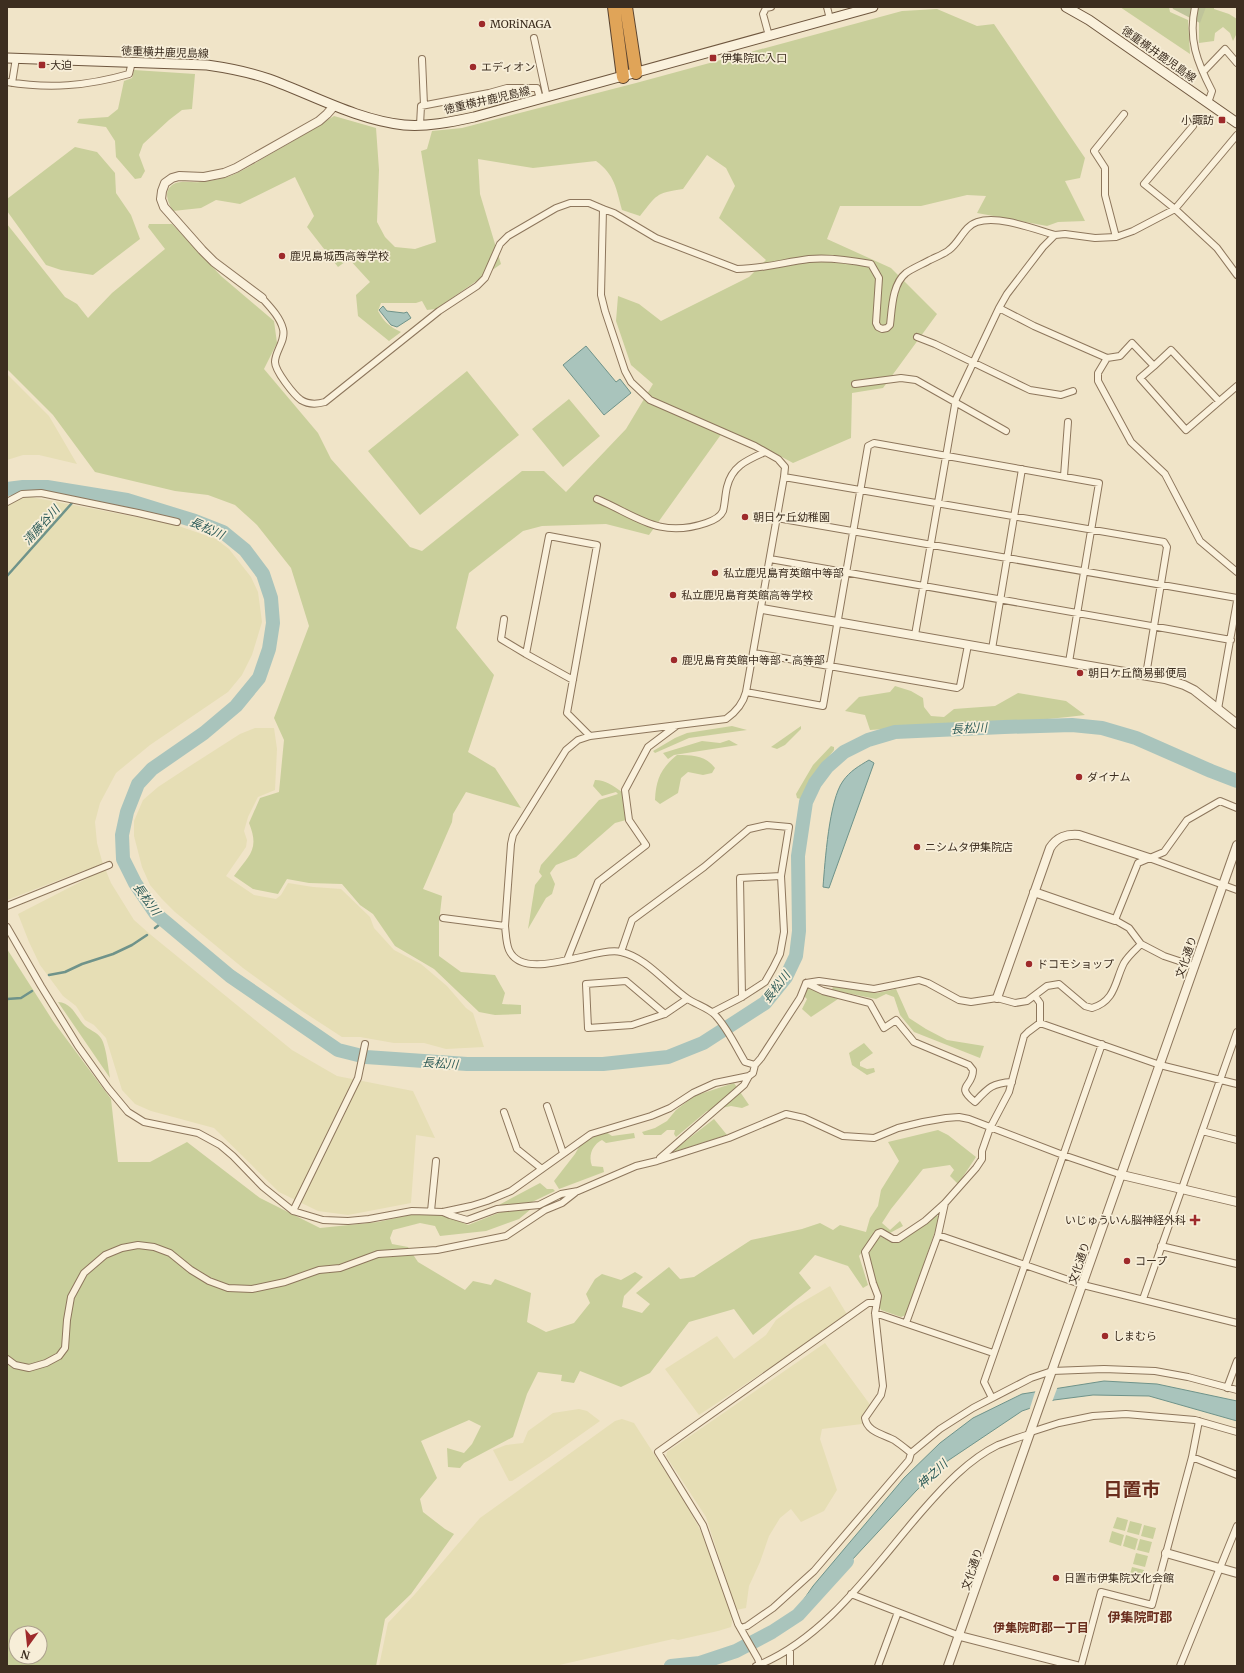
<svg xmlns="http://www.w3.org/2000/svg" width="1244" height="1673" viewBox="0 0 1244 1673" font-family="Merriweather,'Noto Sans JP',serif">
<rect width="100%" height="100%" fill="#f0e4c8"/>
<path fill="#e6deb5" d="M7,374l42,42 28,48 -38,-9h-16l-16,5z
M31,497l142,27 43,15 13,10 22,28 7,15 4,30 -10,33 -10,20 -14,17 -78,53 -34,28 -16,30 -5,19 2,21 5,18 9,22 23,37 17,15 141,115 45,26 76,15 22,47 -19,-3 -5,68 -63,12 -30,-4 -39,-19 -65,-64 -63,-17 -16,-7 -13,-14 -16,-52 -12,-13 -9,-5 -9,-14 -13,-10 -23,-31 -11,-23 -11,-28 70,-36 -3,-8 -78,30v-394l11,-8z
M255,728h19l3,21 -2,41 -17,7 -10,20 -4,14 3,9 -1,7 -20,29 28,19 22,4 5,-4 7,-12 25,4 28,2 29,28 4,11 20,22 27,14 26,22 19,22 7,5 11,34 -38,2 -22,-6h-30l-34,-6h-18l-40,-26 -59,-43 -68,-56 -13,-13 -12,-14 -8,-18 -8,-31v-15l9,-21 15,-13 32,-21 50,-32z
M830,1286l18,30 -149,99 -34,-46 52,-33 17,23 32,-24 10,-15 18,-13z
M825,1343l46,63 -10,11 1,7 -40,5 -2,10 17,51 -13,21 -23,11 -10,-13 -11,9 -11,18 -9,26 -11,24 -3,22 -10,2 -30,-93 -40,-61 1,-4z
M579,1409l8,2 13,10 -51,36 -37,24h-3l-16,-31 13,-5 17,-2 5,-12 25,-18z
M622,1419l12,4 51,79 19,35 27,75 1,10 -1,5 -13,4 -40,9 -5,-1 -118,27h-176l9,-43 27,-29 65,-76 135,-97z"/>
<path fill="#c9cf9b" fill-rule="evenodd" d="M1120,7h49l1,5 18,8 2,34z
M1202,7h12v2l15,5 8,5v14l-4,8 -3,-8 -7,-6 -8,6 -1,8 -15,2v-30z
M937,9l40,17 17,-2 91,134 -5,20 -15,3 20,40 -27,1 -11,4 -70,-13 9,-17 -19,-1 -46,11h-81l-13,33 64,29 46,46 -54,74 -31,5 -1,45 -58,25 -37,-20 -31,-14 -76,106 -43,-11 -64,2 -19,5 -54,42 -13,55 38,47 -26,77 27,16 26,40 -55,-16 -13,22 -1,8 -29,67 19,7 -3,26v34l22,16 34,3 10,18 -3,11 19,1v9l-26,1 -16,-3 -45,-43 -39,-23 -22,-32 -13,-9 -18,-21 -33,-1 -22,-4 -9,15 -25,-5 -19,-13c15,-21 26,-26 15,-53l11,-25 19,-6 5,-52 -10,-22 35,-92 -18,-58 -34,-43 -22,-20 -27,-10 -33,-4 -80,-19 -42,-57 -46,-46v-145l58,73 12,7 11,14 24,-25 53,-44 -17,-22 1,-3h23l49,52 53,45 3,22 -13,26 54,64 13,26 79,88 12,4 100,-80h22l22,21 60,-63 27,-45 -22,-19 -15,-44 2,-25 21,8 22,17 88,-44 17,-17 -47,-42 16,-32 -9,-18 -19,-13 -24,34c-28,4 -26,6 -43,27l-18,-6c-6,-22 -7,-35 -26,-49l-63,7 -55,-9 2,35 21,70 -65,45 -9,1 -5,-9 -6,2h-35l-3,8c6,11 12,16 23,21l-12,9 -31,-25 -2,-21 14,-13 -21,-23 -11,8 -31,-40 7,-11 -19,-39 -55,27 -24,-4 -15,8 -28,3c-4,-7 -10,-18 -2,-25 8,-7 20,-3 29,-4 11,-1 21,-3 30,-6 11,-4 21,-10 30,-16 25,-14 50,-29 74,-44l42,12 3,42 -2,52 8,15 10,10 20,2 21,-7 -15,-91 6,-2 5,-18 30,-3 174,-45 266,-72z
M134,70l61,4 -3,35 -10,1 -13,10 -26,24 -4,11 6,16 -4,7 -6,1 -19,-22 -1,-16 -9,-14 -29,-4 2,-4 29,-2 10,-8 6,-28 8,-3z
M75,147l22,5 18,21 1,20 15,22 9,24 -47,36 -32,-5 -15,-5 -39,-54v-12z
M467,371l52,64 -99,80 -52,-64z
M569,399l31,37 -37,31 -31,-38z
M895,686l16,5 12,7 1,9 7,9 13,1 10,-8 41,-3 23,-13 48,8 19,14c-72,9 -144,9 -215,15l-5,-15 -20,-4 14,-14 31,-5z
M732,726l15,4 -58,8 -34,15 -2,-2 22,-13 12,-5z
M801,726v3l-16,16 -8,4 -6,-2z
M729,740l9,5 -64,10 -6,4 -5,-6 39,-12 18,2z
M831,746l3,1v3c-12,15 -24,31 -30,50l-7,-2 -1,-4 17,-29z
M677,755c15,0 28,0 38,13l-3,5 -9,2 -15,-3 -7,6 -3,15 -18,11 -5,-4c1,-21 6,-32 22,-45z
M595,780c11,0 18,6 27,12l4,28 -11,3 -39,34 -20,8 -6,8 5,11 -3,10 -6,4 -18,31 7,-44 7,-9 -3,-4 2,-7 58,-65 19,-6 -2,-2 -14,4 -9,-10z
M7,949l46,72 58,78 7,63h32l37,-20 73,56 60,30 58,-6 40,-9 26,2 24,10 33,-13 30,-3 -12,10 -33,12 -46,5 -5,-10 -15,-3 -27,7 -3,8 2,6 16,3 10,15 47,28 8,-9 18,4 4,-6 36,14 -4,29 19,10 28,-9 16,-20 -4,-9 9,-15 7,-5 19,6 14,-8 8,5 -19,19 -2,11 20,6 8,-9 -14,-11 33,-26 11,12 14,-2 57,-37 51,-11 18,-6 13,7 7,-5 26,7 4,-14 8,-12 3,-16 18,-29 -11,-19 50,-12 10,5 28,22 -18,27 -8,-8 4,-6 -4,-5 -27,4 -32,40 -9,14 8,7 10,-9 3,5 -13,7 -8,-4 -6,3 -17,24 9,29 -5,3 -15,-22 -33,-11 -16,18 12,15 -58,47 -19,-26 -45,13 -39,51 -29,14 -41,-16 -6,12 -13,-2 1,-6 -24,-3 -11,22 -14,43 -49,26 -4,5 -12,-1 -1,-19 17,5 8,-9 9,-18 -12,-6 -48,21 16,37 -17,21 3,13 22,17 9,5 -43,60 -26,25 -9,47h-369zM16,1633h24v24h-24z
M833,986l44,7 19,-4 13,29 17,11 21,11 37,6 -4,12 -66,-26 -14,-17 -6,-18 -8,-3 -10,5 -44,-9z
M808,987l13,7 17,5 -27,18 -9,-8 5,-10 -3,-3z
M58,1002c15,1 18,15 27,24 6,5 15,7 18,16 4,11 5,25 7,36z
M864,1043l9,10 -13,9v4l7,3 7,-1 1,4 -8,3 -15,-10 -3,-12z
M734,1083l15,22 -7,3 -11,-2 -24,5 -31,26 -2,-3 1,-4h-8l-6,5h-17l-2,-3 13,-4 12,-7 9,-11 18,-14z
M714,1119l13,16 -57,18z
M606,1132l6,4 22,-3 1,5 -29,5 -4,-3c-10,5 -14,16 -10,26l11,1 1,5 -45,17 -5,-8 21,-27 4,-7 8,-8z
M540,1183l7,6h6l2,2 -23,11 -35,4z
M936,1215l4,2 -34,98 -5,2 -20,-7 -2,-4 3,-11 -6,-13 -8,-32 11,-14 14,6h6z
M1117,1517l11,3 -3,11 -12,-3z
M1130,1521l12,3 -3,11 -12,-3z
M1144,1525l12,3 -3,11 -12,-3z
M1112,1531l12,4 -3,11 -12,-4z
M1126,1535l12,4 -3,11 -12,-4z
M1140,1539l12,3 -3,11 -12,-3z
M1136,1553l12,3 -3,11 -12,-3z
M1132,1567l12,3 -3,11 -12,-3z"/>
<path fill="#bfc49a" d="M1172,7h34l-6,16 -27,-14z"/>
<path fill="#a9c4bc" stroke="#6f938a" d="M383,306l4,5 17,2 3,-1 4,6 -14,9 -6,-2 -12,-15z
M586,346l30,36 4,-3 11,14 -27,22 -41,-50z
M869,760l5,3 -45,125 -6,-1c2,-25 6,-87 20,-106 7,-10 16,-15 26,-21z
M1104,1381l53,3 80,17v20l-88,-25 -56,-1 -39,5 -32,11 -76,51 -30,29 -64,69 -50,42 11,-16 91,-108 36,-35 33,-25 49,-24z"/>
<path fill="#f0e4c8" d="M1058,1386l-6,16 -23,9 7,-22z"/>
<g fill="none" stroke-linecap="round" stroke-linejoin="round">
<path stroke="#6f938a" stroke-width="2.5" d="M7,576l65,-73
M155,928l9,-7
M49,975l16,-3 17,-8 31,-10 19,-9 15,-10
M7,999l14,-1 11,-7"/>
<path stroke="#a9c4bc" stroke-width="14" d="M7,489l16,-2h24l80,13 68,21 28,11 22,18 18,24 8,24 2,25 -4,26 -10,29 -23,28 -32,27 -52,36 -14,15 -11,28 -5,23 1,24 12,24 21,31 74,62 108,74 28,7 101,7h136l65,-7 35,-14 62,-40 21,-26 10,-21 3,-25 -1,-75 8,-54 9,-19 12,-16 17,-15 24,-12 27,-8 109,-5 68,-2 30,3 34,10 75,33 26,10
M671,1666l29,-3 36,-12 36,-19 26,-17 49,-54"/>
<g stroke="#8d765c" stroke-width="8">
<path id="minor" d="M827,7l3,12
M1195,7c-7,32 2,55 17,84l-4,12
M769,36l-6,-22 3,-6 5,-1
M534,38l13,60
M422,59l2,46
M1203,72l22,-23 12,14
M7,82c43,7 80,4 122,-8l3,-12
M12,83l4,-25
M420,125l1,-19 68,-13 18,-5h30l3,11
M1193,126l-49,58 31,25 42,39 20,27
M603,209l-2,86 4,16 20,60 6,11 19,18 105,46 23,13 7,8 -1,10
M1116,237l-11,-42v-27l-11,-17 30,-37
M262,298c8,9 18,19 21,31 3,12 -8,22 -8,33 0,9 19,33 26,38 8,5 17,4 24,2l114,-91 38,-25 8,-8 15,-34 8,-8 48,-28 14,-5h19l14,6 11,4 42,25 81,31c25,0 48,-7 72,-10 20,-2 41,1 62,5l8,14 -3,45 2,4 4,2 5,-1 3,-3c2,-16 2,-41 16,-52 7,-5 17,-9 24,-13 6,-3 14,-6 19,-10 11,-8 15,-24 28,-28 22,-7 57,7 78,13
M999,308l35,18 73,32 13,-2 12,-13 22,23 17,-16 48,51
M917,337l18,7 95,46 31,5 12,-4
M1107,358l-9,15v8l33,61 34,32 35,67 37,31
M1154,366l-14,12 46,52 51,-44
M855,384l46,-6 15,2 90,51
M1064,476l4,-54
M597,499c40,17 62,40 109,24 6,-2 14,-5 17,-12 2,-7 2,-16 4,-24 5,-21 20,-27 38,-35
M7,502l15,-8 19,-1 97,20 39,9
M777,518l460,80
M770,559l461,81
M504,619l-3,20 25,15
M915,635l41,-236 43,-91 8,-14 36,-47 12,-12 10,-1 30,4 21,-1 17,-6 42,-22 62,-74
M992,649l30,-180
M754,653l203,35 3,-2 8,-41
M573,680l-47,-26 23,-118 48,9 -30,168 23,23
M746,692l77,14 45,-260 6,-3 225,40 -30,179
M1218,709l19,-108
M1149,858l88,32
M7,906l102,-41
M443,918l62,8
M7,927l34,59 37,60 30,42 20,24 16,10 54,11 22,12 13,11 30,31 30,24 30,9 25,1 21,-2 43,-8 31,1 28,-6 16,-5 24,-10 80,-57 60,-18 19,-8 23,-15 22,-10 34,-7
M1141,944l-12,-16 -14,-8 23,-57 26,-11 23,-32 33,-19 17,7
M621,952l11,-32 72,-53 45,-38 18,-4 22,2 -8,49 3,56 -4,22 -7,14 -8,14 -23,15 -29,15
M567,960l31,-78 48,-37 -17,-25 -4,-30 23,-43 28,-21
M806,983l13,-2 55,8 45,-9 9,3 31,17 12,2 26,-4 18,5 12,-2 20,-15 12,-2 26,22 7,2c24,-7 23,-28 32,-45 4,-7 11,-13 17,-19l23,12 30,10
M806,983l17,8 47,12 14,25 12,-8 18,22 55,23 4,5c0,18 -19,15 2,32 13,-14 17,-19 37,-20
M1035,996l5,7v20
M742,997l-2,-119 41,-2
M665,1014l-39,-33 -40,3 2,44 44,-3 33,-11 22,-15
M755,1065l-10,-3c-9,-15 -17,-33 -29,-46 -5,-7 -21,-12 -28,-17 -21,-14 -42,-42 -67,-47 -26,-6 -97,32 -112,-2 -3,-7 -3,-16 -4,-24l6,-82 2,-9 53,-85 12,-10 12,-4 136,-17c10,-7 17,-15 20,-27l38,-215 380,65 3,5 -21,128
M547,1106l16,47
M504,1112l13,37 25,20
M1202,1131l35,9
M660,1158l84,-73 5,-9 4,-3 2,-8 6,-7 39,-60 6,-15
M293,1211l65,-133 7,-34
M431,1211l5,-50
M443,1212l7,3 17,5 30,-11 42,-4 22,-11 17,-3 58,-25 21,-5 72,-23 57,-24 18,4 39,18 31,2 24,-10 25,-6 23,-4 13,-1 10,2 94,36 59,20
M938,1235l7,-32 31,-35 6,-9v-8l8,-23 19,-36 15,-56 4,-4 12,-9 120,42 77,19
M1161,1246l76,18
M1143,1299l94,-267
M875,1313l118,40
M906,1323l32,-88 145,50 154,38
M7,1359l8,6 14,3 17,-5 13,-7 6,-8 2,-28 4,-23 13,-24 21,-18 17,-7 16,-3 16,2 16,6 21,17 18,11 19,7 24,1 33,-7 34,-12 21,-2 38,-14 59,-4 69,-14 39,-26 17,-7 14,-11
M1227,1388l10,-27
M992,1398l-8,-16 118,-338
M1031,1432l28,-9 34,-7 33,-2 69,6 42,12
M911,1453c-5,-4 -11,-9 -17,-13 -11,-6 -27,-8 -29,-22l16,-23 2,-9 -8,-73 3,-17 -5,-13 -8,-31 13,-19 3,-1 12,7h5l27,-18 20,-18
M1192,1457l45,18
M851,1594l109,42
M741,1628l6,-2 26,-18 41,-37 95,-111 2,-7 29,-24 33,-21 58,-30 21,-7 52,-2 51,2 33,6 49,13
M756,1666c70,-27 119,-101 167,-156 21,-24 46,-51 75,-65 11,-4 21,-8 32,-11
M760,1666l-2,-7 -20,-35 -35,-99 -45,-73 210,-149h8
M790,1666v-17
M878,1666l20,-54
M1081,1666l20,-74 51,13 40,-148 7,-36
M1180,1666l57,-140"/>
</g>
<g stroke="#8d765c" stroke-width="10">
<path id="tertiary" d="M262,298l-48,-36 -12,-12 -38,-43 -3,-8 1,-8 3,-8 7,-5 7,-2 25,1 20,-4 12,-5 83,-47 8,-7 7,-8
M762,609l403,70 19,6 10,5 43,34
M1034,892l81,28
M997,998l53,-150c7,-11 16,-14 29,-13l70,23
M1122,1175l115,27
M1166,1553l71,20
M960,1636l117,30
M948,1666l289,-821"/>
</g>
<g stroke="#6f573f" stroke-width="11">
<path id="secondary" d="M1066,7l23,13 148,103
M7,58l200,7c21,3 42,7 62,14 44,16 88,41 135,46 23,2 47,-3 70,-8l399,-110"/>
</g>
<g stroke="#5b4430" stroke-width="14">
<path id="motorway" d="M614,7l9,70
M626,7l10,66"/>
</g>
<use href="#minor" stroke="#faf1dc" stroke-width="6"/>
<use href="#tertiary" stroke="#faf1dc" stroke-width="8"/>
<use href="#secondary" stroke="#faf1dc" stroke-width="9"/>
<use href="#motorway" stroke="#e0a458" stroke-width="12"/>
</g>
<g fill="#9e2a2b" stroke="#f7eed8" stroke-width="1.5">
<circle cx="482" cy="24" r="4"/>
<rect x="709" y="54" width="8" height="8" rx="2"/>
<rect x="38" y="61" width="8" height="8" rx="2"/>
<circle cx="473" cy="67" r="4"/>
<rect x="1218" y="116" width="8" height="8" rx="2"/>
<circle cx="282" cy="256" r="4"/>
<circle cx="745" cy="517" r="4"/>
<circle cx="715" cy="573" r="4"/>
<circle cx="673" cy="595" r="4"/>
<circle cx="674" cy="660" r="4"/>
<circle cx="1080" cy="673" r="4"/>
<circle cx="1079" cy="777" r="4"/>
<circle cx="917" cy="847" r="4"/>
<circle cx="1029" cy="964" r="4"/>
<path d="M1193 1214h4v4h4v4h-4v4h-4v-4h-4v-4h4z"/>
<circle cx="1127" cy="1261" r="4"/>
<circle cx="1105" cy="1336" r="4"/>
<circle cx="1056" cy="1578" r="4"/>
</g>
<g text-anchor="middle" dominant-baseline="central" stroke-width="3.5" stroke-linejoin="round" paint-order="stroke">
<g font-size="11" fill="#3d2e20" stroke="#f7eed8" text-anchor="start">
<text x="490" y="24">MORiNAGA</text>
<text x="721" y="58">伊集院IC入口</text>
<text x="50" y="65">大迫</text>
<text x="481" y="67">エディオン</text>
<text x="1214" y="120" text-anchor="end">小諏訪</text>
<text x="290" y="256">鹿児島城西高等学校</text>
<text x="753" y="517">朝日ケ丘幼稚園</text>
<text x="723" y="573">私立鹿児島育英館中等部</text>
<text x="681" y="595">私立鹿児島育英館高等学校</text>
<text x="682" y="660">鹿児島育英館中等部・高等部</text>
<text x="1088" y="673">朝日ケ丘簡易郵便局</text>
<text x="1087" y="777">ダイナム</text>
<text x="925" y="847">ニシムタ伊集院店</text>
<text x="1037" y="964">ドコモショップ</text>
<text x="1186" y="1220" text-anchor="end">いじゅういん脳神経外科</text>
<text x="1135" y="1261">コープ</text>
<text x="1113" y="1336">しまむら</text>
<text x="1064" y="1578">日置市伊集院文化会館</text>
</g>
<g font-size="11" fill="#3d2e20" stroke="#f7eed8">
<text transform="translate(165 52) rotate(2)">徳重横井鹿児島線</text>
<text transform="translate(1159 54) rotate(35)">徳重横井鹿児島線</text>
<text transform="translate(487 100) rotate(-13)">徳重横井鹿児島線</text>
<text transform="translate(1186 957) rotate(-71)">文化通り</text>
<text transform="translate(1079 1263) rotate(-71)">文化通り</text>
<text transform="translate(972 1569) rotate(-71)">文化通り</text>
</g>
<g font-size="12" font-style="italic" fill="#2f5d5a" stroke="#f7eed8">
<text transform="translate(41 525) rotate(-48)">清藤谷川</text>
<text transform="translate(207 528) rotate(24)">長松川</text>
<text transform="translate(969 728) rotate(-3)">長松川</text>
<text transform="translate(147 899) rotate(54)">長松川</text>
<text transform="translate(776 987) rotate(-52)">長松川</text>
<text transform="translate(440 1063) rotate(4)">長松川</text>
<text transform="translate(932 1474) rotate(-43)">神之川</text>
</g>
<g font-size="12" font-weight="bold" fill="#6b2e1e" stroke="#f7eed8">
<text x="1041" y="1627">伊集院町郡一丁目</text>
</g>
<g font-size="13" font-weight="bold" fill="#6b2e1e" stroke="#f7eed8">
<text x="1140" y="1617">伊集院町郡</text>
</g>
<g font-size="19" font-weight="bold" fill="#6b2e1e" stroke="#f7eed8">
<text x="1132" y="1489">日置市</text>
</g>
</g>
<rect width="1244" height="1673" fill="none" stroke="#3d2e20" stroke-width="16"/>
<g transform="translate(28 1645) rotate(195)"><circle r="19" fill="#f7eed8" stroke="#ada18e"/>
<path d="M0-3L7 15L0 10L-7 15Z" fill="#9e2a2b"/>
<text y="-6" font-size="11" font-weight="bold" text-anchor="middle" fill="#3d2e20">N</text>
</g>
</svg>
